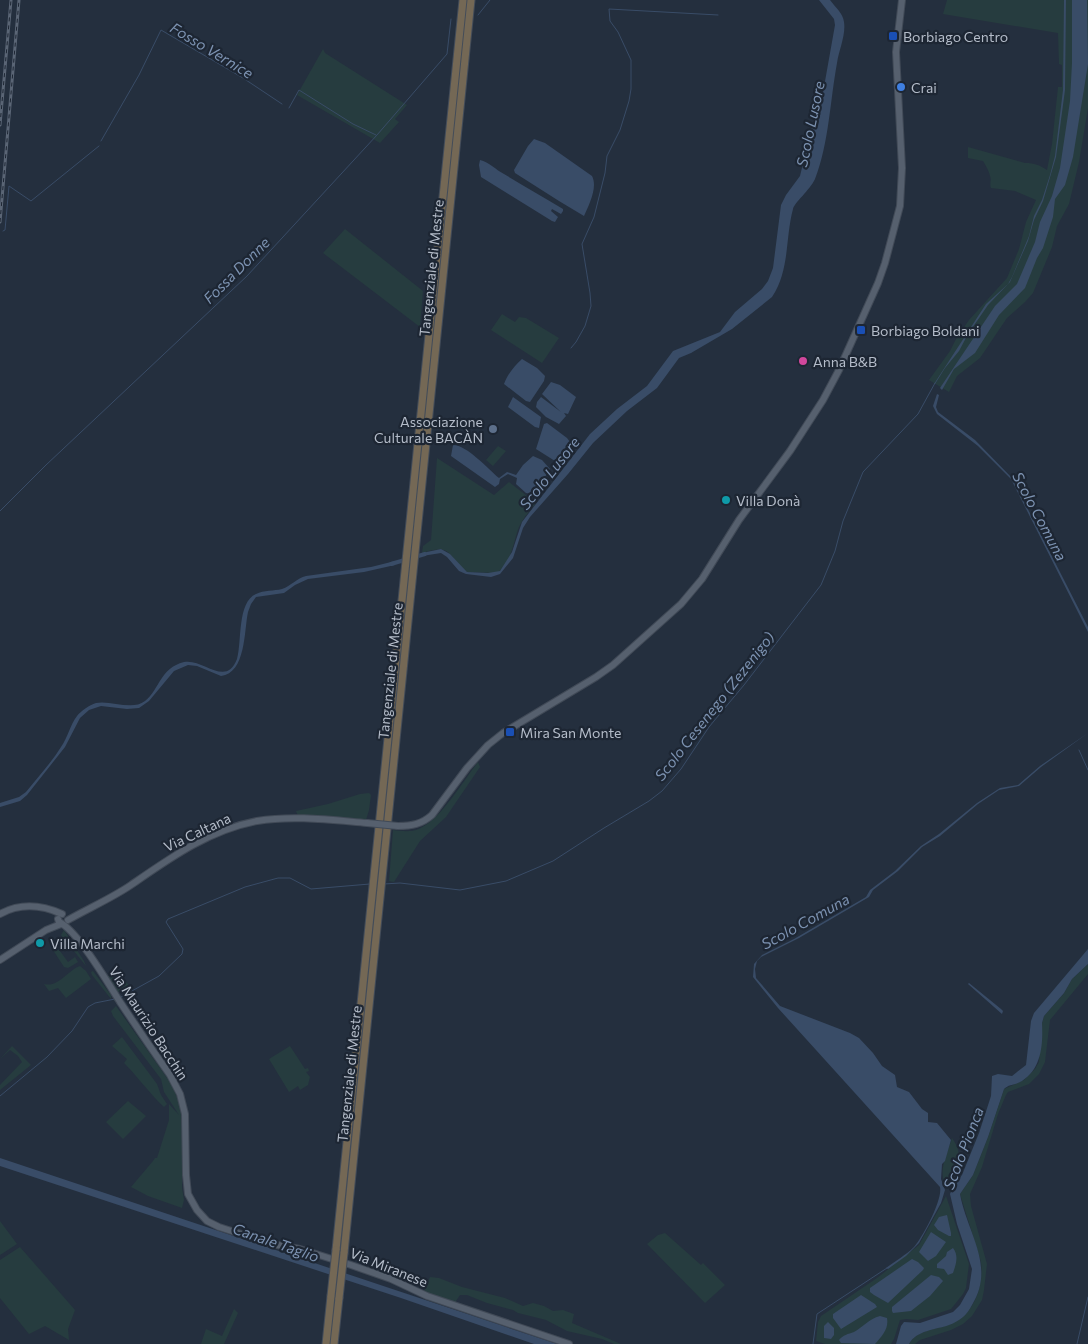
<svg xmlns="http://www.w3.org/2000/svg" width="1088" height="1344" viewBox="0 0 1088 1344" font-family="Commissioner,sans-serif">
<rect width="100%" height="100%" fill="#242f3e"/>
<path fill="#263c3f" d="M947,0h141v108l-9,54 -10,42 -12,22 -5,21 -19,46 -8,9 -18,16 -27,40 -23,18 -8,16 -20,-12 21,-29 7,-14 12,-17 38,-42 12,-29 7,-27 10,-22 -21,-9 -24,-3c-2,-5 1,-7 -1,-12 -1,-5 -4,-10 -7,-15l-15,-3v-11l57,16c10,0 14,2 22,7l5,-26 6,-57h4v-22l-3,-1 -1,-31 -115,-19z
M323,49l2,4 82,52 -12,14 4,3 -19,21 -83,-48z
M345,229l78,62 -3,36 -97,-74z
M502,314l13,8 4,-5 7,1 33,20 -17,25 -51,-33z
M498,446l8,5 -13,15 -7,-6z
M437,458l57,37 15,-13 27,21c-6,8 -13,15 -17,24 -6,15 -7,36 -22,46l-30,-1c-21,-16 -13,-29 -45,-19l1,-7 8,-6z
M478,762l2,5 -34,50 -26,24 -26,41 -5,-1 4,-51c8,1 16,2 23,0 23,-7 47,-49 62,-68z
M369,793l2,2 -2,15 -3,10 -68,-4 -2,-5 32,-7 32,-10z
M64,930l20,31 2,5 -25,-31z
M57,947l11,15 7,-5 3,5 -10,6 -4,-1 -11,-17z
M1088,964v10l-38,46 -5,42 -6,12 -10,10 -21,8 -2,3 -8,19 -16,53 -12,27 1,12 16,58 -3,26 -2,10 -10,16 -9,8 -12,6 -31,10 -5,4h-6c8,-14 26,-14 41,-20 24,-9 34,-38 31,-62l-21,-68 13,-19 15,-38 16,-48 20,-9 11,-11 4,-7 3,-39 2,-7 20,-23 8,-14z
M80,966l6,5 5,8 -25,19 -8,-10 -9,3 -5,-7c14,4 24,-14 36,-18z
M93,971l18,24v4l-19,-24 -1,-3z
M118,971l12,16 -12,5 -10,-16z
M116,1006l56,79 8,20 2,18v65l2,12 -2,8 -34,-12 -17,-9 22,-26 2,-3h2l12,-38v-16l10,11 -15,-23 -3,-13 -48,-63 -2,-5z
M122,1037l35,47 4,11 6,9 -3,3c-15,-14 -26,-30 -40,-44l3,-4 -15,-13z
M12,1046l19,19 -31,25v-5l22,-23 -4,-6 -8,-6 -10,9z
M290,1046l15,23 3,-1 1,3 -3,1 4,5 -2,8 -8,5 -2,-4 -9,6 -20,-33z
M128,1101l18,15 -23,23 -17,-17z
M952,1138c13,18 6,31 -6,47 -9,-13 2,-33 6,-47z
M946,1196l23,68 -3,24 -3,6 -12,15 -33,11 -12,-1 -6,1 -6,19 -3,5h-66l-9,-3 2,-19 3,-6 56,-38 42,-33z
M0,1221l17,23 -17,11z
M665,1233l36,32 2,-2 22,22 -20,18 -58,-59 11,-9z
M20,1247l55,63 -7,19 1,11 -24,-14 -16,8 -29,-36v-38z
M430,1277l9,1 23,9 43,11 18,8 10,-3 11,3 9,5 10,-1 11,4 -2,9 49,21h-7l-12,-5 -35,-8 -21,-11 -28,-7 -5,-3 -26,-7 -20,-8h-7l-4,6 2,4 -35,-12z
M234,1309l4,4 -14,31h-23l5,-15 16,7z"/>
<path fill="#394c67" d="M819,0h11c5,7 13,13 14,22 2,13 -5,28 -7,41 -7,38 -8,80 -22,116 -5,11 -21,24 -22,30 -8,30 -3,61 -21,88l-40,32 -41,24 -12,5 -22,30 -30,23 -34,32 -25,31 -38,43 -7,11 -10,30 -13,16 -9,3 -25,-3 -7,-3 -12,-14 -6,-4 -19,3v-3l19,-4 9,5 17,18 21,1 12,-2 12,-19 10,-30 68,-88 27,-25 30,-23 26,-35 47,-19 15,-20 27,-23 6,-8 5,-13 8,-63 5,-10 14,-19 15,-62 4,1 16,-90 -1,-6z
M1064,0h2l-1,90 -9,67 -13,44 -9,19 -6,21 -18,41 -22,23 -20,29 -9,17 -14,17 -10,16h-1l52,-80 22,-20 4,-7 17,-41 5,-20 8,-16 8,-25 5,-19 8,-66z
M1072,0h15l1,64 -15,93 -8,28 -10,14 -2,18 -10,31 -6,10 -12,30 -26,27 -24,38 -21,16 -12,21 -2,-2 55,-82 22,-22 18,-42 5,-20 12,-26 8,-28 10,-67 2,-38z
M534,139l11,4 47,33c6,11 -3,29 -8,40l-25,-15 -44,-28 -1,-3 14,-24z
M480,160c9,2 16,10 24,14 20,12 39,23 59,35v2l-2,3 -9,-5 -1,2 7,6 -3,5 -3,-1 -71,-44 -2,-12z
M522,359l15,9 8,8 -1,5 -14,21 -4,-1 -22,-17c3,-9 11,-19 18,-25z
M551,382l9,3 16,12 -8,17 -4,-1 2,3 -7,8 -13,-7 -10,-10 1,-5 4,-5 20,15 -19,-18z
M937,394l2,1 -3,12 2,5 37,28 37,38 76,149v5l-77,-153 -33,-33 -41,-32 -4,-8z
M513,397l28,20 -2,11 -4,-1 -27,-20z
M547,423l20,15 3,4 -15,19 -19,-12 8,-25z
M453,445c14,0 35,24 46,33l8,-6 9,3 7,-10 10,-9 9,4 8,9 -9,14 -9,11 -6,-1 -10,-9 1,-6 -9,-4 -8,5 -1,5 -4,3 -44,-31z
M395,561v4l-31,7 -56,7 -13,6 -11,8 -28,4 -5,7 -3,8c-4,19 -2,61 -27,64l-24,-10 -9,-1 -14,6 -25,30 -10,7 -12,1 -26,-3 -12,4 -9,8 -15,29 -38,48 -7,6 -20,6v-4l19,-6 7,-5c12,-15 25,-29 35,-45 7,-10 9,-22 16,-31 4,-5 12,-11 19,-13 15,-3 36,8 49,-2 15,-12 15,-33 39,-39 19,-4 42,26 53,-3 5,-17 0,-57 19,-65 8,-4 18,-3 26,-5 9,-3 15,-11 24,-13l65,-9z
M1088,733l-47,34 -22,19 -20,4 -21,14 -38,32 -18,11 -24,24 -25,19 -4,7 -70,41 -38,19 -4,4 -2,8 1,9 24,28 70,27 9,5 14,15 9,13 13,9 2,12 12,5 13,17 6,4v9l9,1 14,17 -6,21 -3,3 -1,15 4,11 -4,13 -22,40 -13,13 -18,13 -2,-1c9,-7 20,-13 28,-21 9,-10 29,-48 26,-60l-162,-179 -25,-31 1,-13 8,-9 32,-16 72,-42 4,-7 25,-19 26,-25 18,-12 38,-31 23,-15 18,-3 22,-19z
M1088,949v15l-16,15 -8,14 -20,23 -2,7c1,21 0,45 -20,58 -6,4 -13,3 -18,8l-16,48 -15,38 -13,19c7,39 36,72 12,111 -5,10 -12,16 -23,20 -14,5 -32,5 -40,19h-13l5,-18 3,-4 16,1 33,-11 7,-7 9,-16 3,-20 -15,-45 -7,-30 4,-9 8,-10 17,-42 12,-37 1,-20 6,-2 14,2 14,-11 5,-44 3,-8z
M969,983l32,26 2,2 -1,3 -34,-30z
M0,1158l557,186h-23l-133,-46 -401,-132z
M947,1215l4,18v3h-2l-11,-6 -4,-5 5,-8z
M931,1232l15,10 -10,14 -8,5 -9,-9z
M953,1248c6,8 3,16 0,25l-5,2 -4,-6 -7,-1v-4l9,-8 1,-4z
M912,1259l6,3 6,6 -1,2 -35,33 -14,-8 -4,-3v-4z
M931,1275l8,2 4,4 -13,15 -19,15 -18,2 -1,-2v-4z
M861,1295l14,9 2,3 -36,22 -8,-11v-4z
M880,1316l7,2c2,11 -5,18 -12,26l-34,-1 -2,-3c4,-5 9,-6 15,-8 9,-5 15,-13 26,-16z
M828,1322l6,6v7l-3,4 -7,-1v-12z"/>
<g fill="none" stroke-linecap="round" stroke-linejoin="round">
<path stroke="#394c67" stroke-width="1" d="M478,15l12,-15
M289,108l10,-18 54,34 23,11
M813,113l6,2
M101,141l38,-66 22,-45 82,48 39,26
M3,231l2,-1 4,-44 22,15 68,-55
M571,348l5,-6 9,-16 6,-20 -1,-13 -8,-49 12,-27 11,-44 2,-17 13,-26 9,-29 2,-12v-29l-13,-28 -8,-11 -1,-12 109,6
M0,511l46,-46 201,-189 130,-141 70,-81 4,-35
M1079,750l9,20
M384,884l16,-1 60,7 46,-9 47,-20 51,-33 45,-27 13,-10 19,-22 28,-42 35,-42 77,-100 14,-34 8,-30 20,-49 55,-58 17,-31
M121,997l38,-21 23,-22 1,-5 -17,-27 2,-3 77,-32 33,-9h12l21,11 59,-5
M0,1096l47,-39 25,-26 16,-24 7,-4 20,-4
M813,1344l4,-30 70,-46
M1077,1344l11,-47"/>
<path stroke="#394c67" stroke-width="4" d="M391,564l34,-10"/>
<g stroke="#414a57" stroke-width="8">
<path id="major" d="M398,826c14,0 24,-2 34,-11l35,-47 21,-23 15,-12 93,-56 17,-12 68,-61 21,-25 37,-59 51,-69 33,-51 16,-30 39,-87 7,-20 15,-57 2,-38 -6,-116 6,-52
M0,914c20,-11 42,-9 62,0
M58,919l1,3c18,8 49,61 61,80 16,24 33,49 50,73l10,19 5,20 1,61 2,19 9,16 10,11 12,6 53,17 28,5 51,16 40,14 36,17 142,48
M68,920c21,-12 44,-22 63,-35 39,-27 78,-55 126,-64 36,-6 74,-1 110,2
M0,960l46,-30 15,-6"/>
</g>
<g stroke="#434c59" stroke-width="9">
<path id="highway" d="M336,1250l127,-1250
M344,1253l127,-1253
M326,1344l5,-48
M334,1344l5,-46"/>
</g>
<use href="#major" stroke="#56606e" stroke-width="6"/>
<use href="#highway" stroke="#746855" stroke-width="7"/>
<g stroke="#5a6575" stroke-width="3">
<path id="rail" d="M0,125l11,-125
M0,222l19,-222"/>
</g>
<use href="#rail" stroke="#1d2633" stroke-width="1" stroke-dasharray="4" stroke-linecap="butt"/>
<g stroke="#414a57" stroke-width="8" stroke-linecap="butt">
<path id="major-bridge" d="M367,823l31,3"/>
</g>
<g stroke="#434c59" stroke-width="9" stroke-linecap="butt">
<path id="highway-bridge" d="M331,1296l5,-46
M339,1298l5,-45"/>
</g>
<use href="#major-bridge" stroke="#56606e" stroke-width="6"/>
<use href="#highway-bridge" stroke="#746855" stroke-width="7"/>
</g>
<g fill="#1a4fb4" stroke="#1d2633" stroke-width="2">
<rect x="888" y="31" width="10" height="10" rx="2.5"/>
<rect x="856" y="325" width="10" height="10" rx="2.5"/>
<rect x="505" y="727" width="10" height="10" rx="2.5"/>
</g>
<circle fill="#3f7fe0" stroke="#1d2633" stroke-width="2" cx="901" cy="87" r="5"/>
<circle fill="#d1479c" stroke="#1d2633" stroke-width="2" cx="803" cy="361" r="5"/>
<circle fill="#5c6f8a" stroke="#1d2633" stroke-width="2" cx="493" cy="429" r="5"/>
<g fill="#0f9aa8" stroke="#1d2633" stroke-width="2">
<circle cx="726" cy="500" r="5"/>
<circle cx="40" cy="943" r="5"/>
</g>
<g text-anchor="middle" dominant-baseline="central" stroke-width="4.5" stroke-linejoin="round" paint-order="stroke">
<g font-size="14" fill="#b4bcc9" stroke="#1d2633" text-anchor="start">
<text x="903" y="36">Borbiago Centro</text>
<text x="911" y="87">Crai</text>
<text x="871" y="330">Borbiago Boldani</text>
<text x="813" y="361">Anna B&amp;B</text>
<text x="483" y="421" text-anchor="end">Associazione<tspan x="483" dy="16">Culturale BACÀN</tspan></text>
<text x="736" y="500">Villa Donà</text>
<text x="520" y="732">Mira San Monte</text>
<text x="50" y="943">Villa Marchi</text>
</g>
<g font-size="14" fill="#b4bcc9" stroke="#1d2633">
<text transform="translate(431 268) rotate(-84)">Tangenziale di Mestre</text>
<text transform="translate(390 671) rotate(-84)">Tangenziale di Mestre</text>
<text transform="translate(197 832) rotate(-25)">Via Caltana</text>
<text transform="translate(149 1023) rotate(57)">Via Maurizio Bacchin</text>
<text transform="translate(349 1074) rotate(-84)">Tangenziale di Mestre</text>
<text transform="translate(389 1267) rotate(22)">Via Miranese</text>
</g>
<g font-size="15" font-style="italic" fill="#7c92b1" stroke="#1d2633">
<text transform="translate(212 50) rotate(31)">Fosso Vernice</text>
<text transform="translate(810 124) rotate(-78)">Scolo Lusore</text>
<text transform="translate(236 270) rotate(-45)">Fossa Donne</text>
<text transform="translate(549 473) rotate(-52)">Scolo Lusore</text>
<text transform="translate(1040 516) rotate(62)">Scolo Comuna</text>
<text transform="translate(714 706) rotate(-52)">Scolo Cesenego (Zezenigo)</text>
<text transform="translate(805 921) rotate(-29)">Scolo Comuna</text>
<text transform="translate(963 1148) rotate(-69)">Scolo Pionca</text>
<text transform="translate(276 1242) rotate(19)">Canale Taglio</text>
</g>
</g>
</svg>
